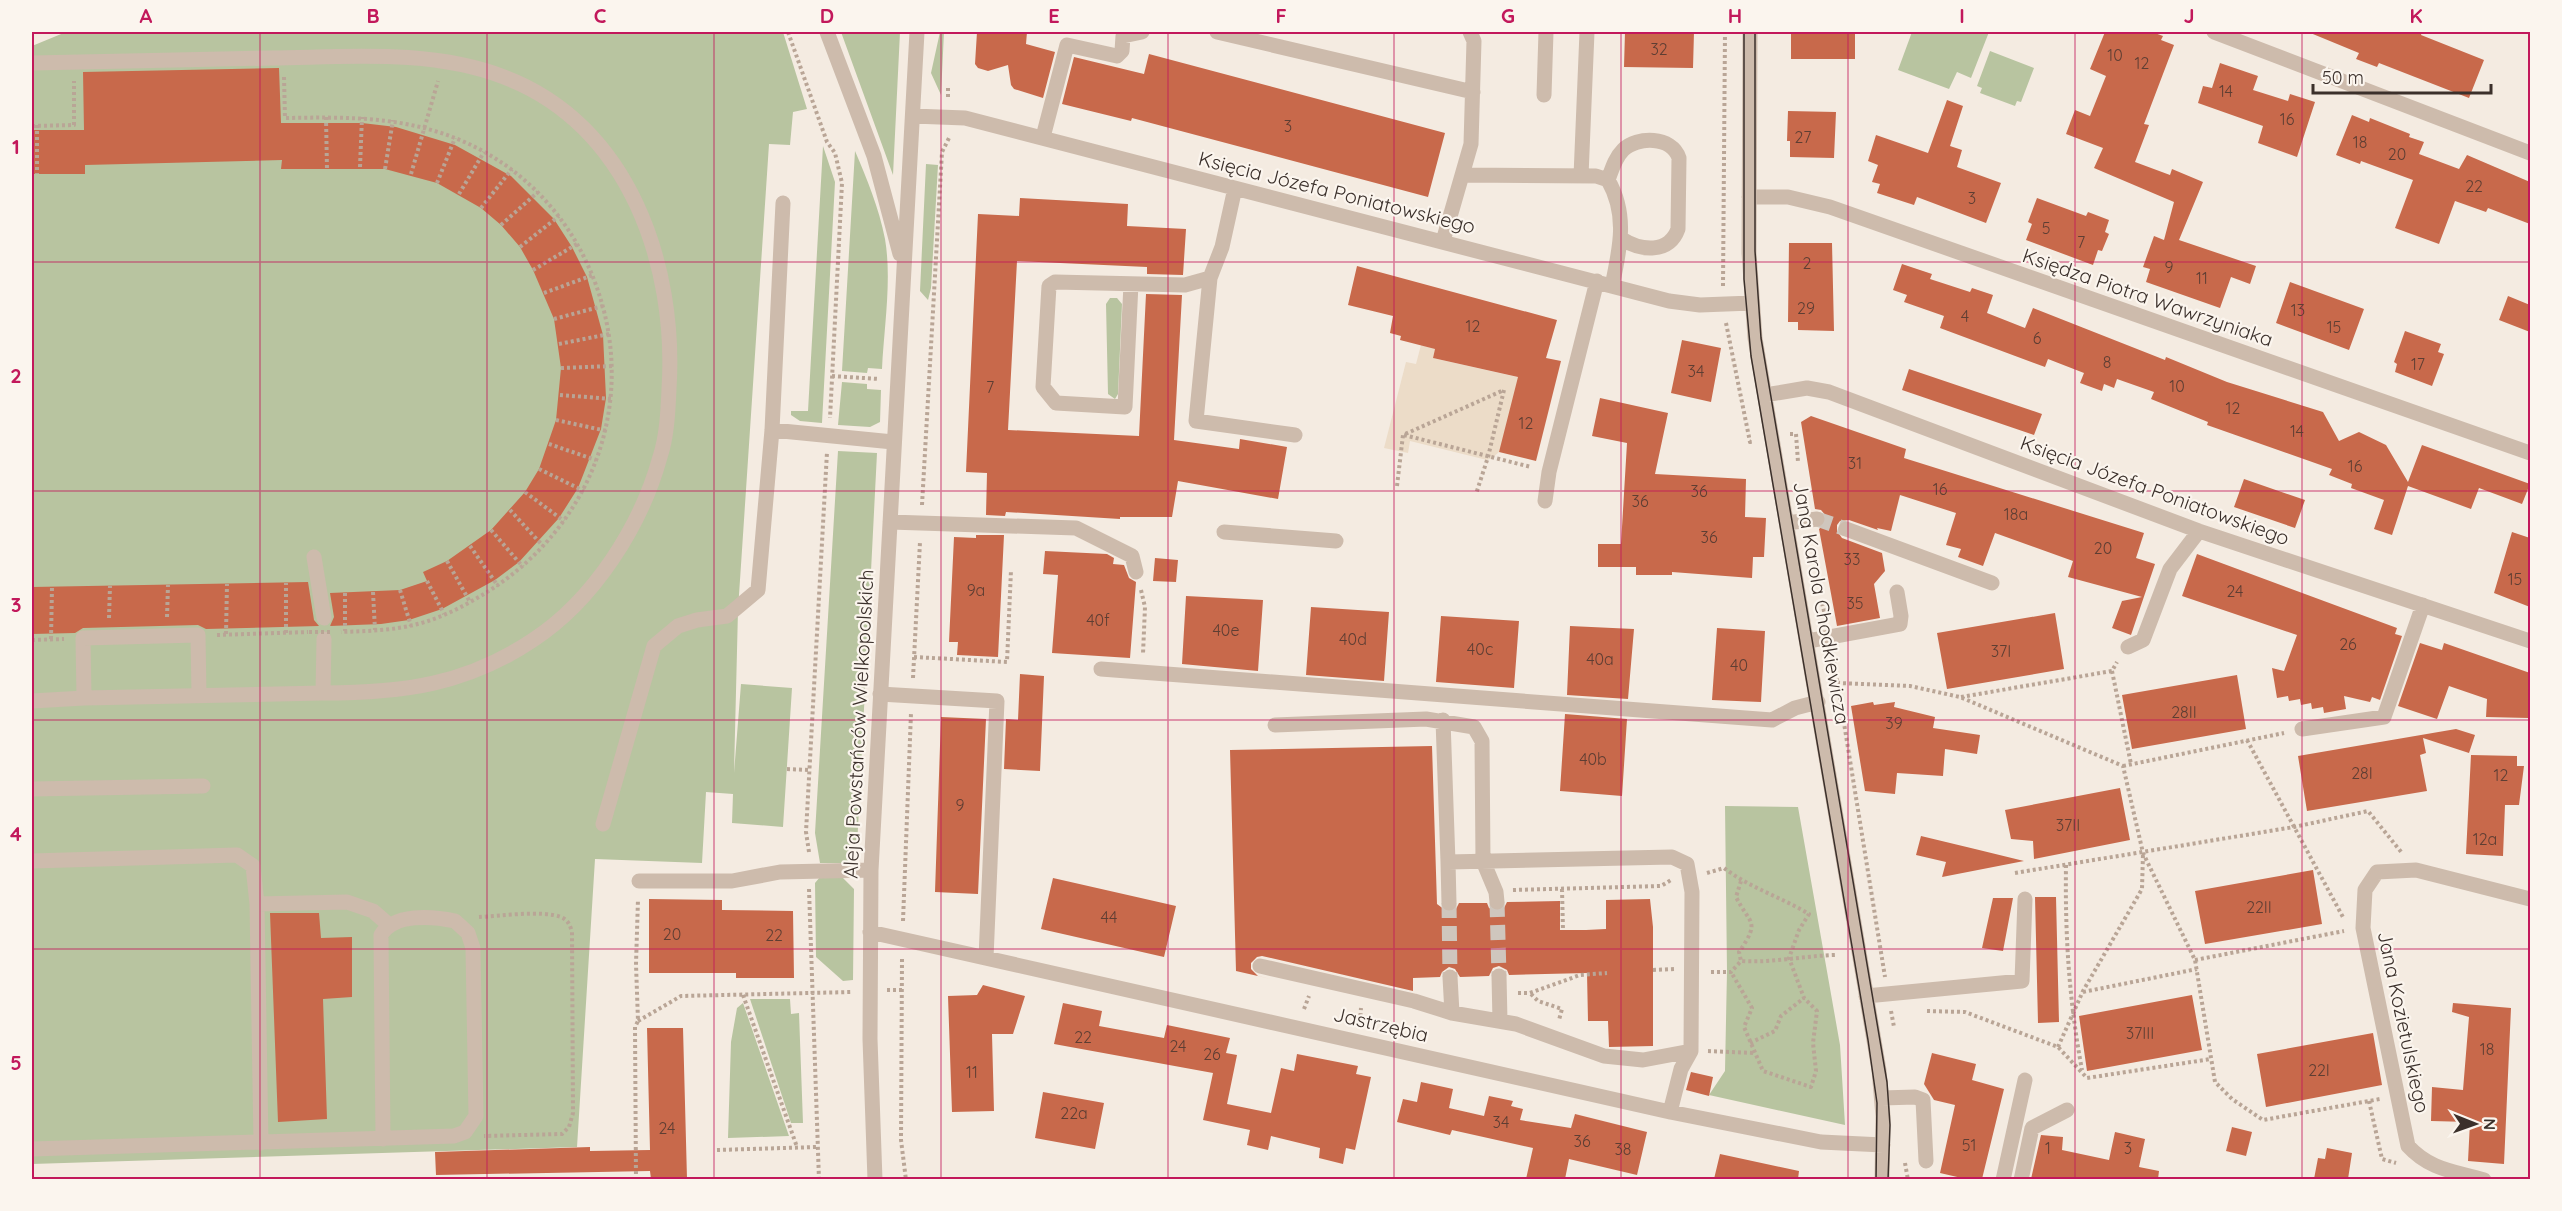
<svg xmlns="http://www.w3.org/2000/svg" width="2562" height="1211" viewBox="0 0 2562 1211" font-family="Quicksand,sans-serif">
<rect width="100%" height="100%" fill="#f4ebe1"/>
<path fill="#b8c4a0" d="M66,32h717l24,77 -14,3 -3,33 -21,-1 -31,466 -4,163 7,-89 51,4 -9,139 -51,-4 1,-29 -27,-2 -4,71 -107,-4 -18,288 -545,17v-1118z
M841,32h59l-7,143z
M940,32h4l-3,63 -10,-22z
M1912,32h77l-18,46 -14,-6 -8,17 -51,-19z
M1990,51l44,17 -13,34 -4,-1 -2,5 -35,-13 2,-5 -5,-2z
M823,146l12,36 -13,241 -22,-2 -9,-6v-4h17z
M855,151c12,28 24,57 30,88 7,41 -1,88 -3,130l-14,-1 -1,5 -25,-2z
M926,164l12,1 -7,123 -3,12 -8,-9z
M1110,298h7l5,6 -4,90 -3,5 -7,-5 -2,-90z
M842,382l25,2v5l14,1 -1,32 -10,5 -32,-2z
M838,451l39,2 -20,394 -4,12 -9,4h-24l-5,-30z
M1725,806l73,1 42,238 5,80 -136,-30 16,-24 2,-100z
M820,877l23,1 11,11 -1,91 -10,1 -27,-24 -1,-74z
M750,999h40l1,15 8,-1 4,110h-12z
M743,1003l46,133 -61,2 3,-96 6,-34z"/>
<path fill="#ecdcc8" d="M1421,345l14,4 -2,9 93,21 -27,73 -7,6 -5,2 -77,-19 -2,12 -24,-5 22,-86 10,2z"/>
<path fill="#c8694b" d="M977,32h50l-1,12 29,8 -12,46 -29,-9 -3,-4 -3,-20 -20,6 -10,-3 -3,-4z
M1625,32h69l-1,36 -69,-1z
M1791,32h64v27h-64z
M2105,32h47l11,4 -2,4 13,5 -30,79 5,1 -14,37 35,13 2,-6 31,13 -24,58 77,26 -6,18 -19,-7 -11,31 -74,-26 4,-13 -7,-2 11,-31 10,4 10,-38 -80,-34 9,-20 -37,-14 9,-24 15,6 16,-40 -16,-7z
M2308,32h114l-1,3 63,25 -15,38 -90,-35 -2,4 -21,-8 3,-6z
M1149,54l296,79 -17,64 -296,-79 -1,3 -69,-17 12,-47 70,17z
M2220,63l38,13 -5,14 35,11 2,-7 25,8 -18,55 -39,-14 5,-17 -65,-23 5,-17 9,2z
M279,68l2,55h81l34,4 59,18 56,31 43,43 18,28 15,30 16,58 3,63 -5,31 -23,59 -19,30 -40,44 -24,18 -53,29 -33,11 -28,4 -51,2 4,-9 -4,-24 70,-3 27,-9 -4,-9 24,-11 44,-31 34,-38 14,-23 17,-49 5,-52 -7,-49 -21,-49 -13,-23 -19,-22 -20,-17 -44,-25 -52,-14h-104l1,-9 -197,5v9h-53v-44h52l-1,-58z
M1947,100l16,6 -13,40 12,4 -5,17 44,16 -15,40 -69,-26 -3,8 -37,-12 3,-9 -8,-2 6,-17 -10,-4 8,-26 52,18z
M1788,111l48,1 -2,46 -44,-1v-16h-3z
M2352,115l17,7 1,-4 40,16 -1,3 15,5 -5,12 40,15 8,-14 63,27v42l-42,-16 -2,4 -31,-11 -16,43 -44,-16 18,-48 -52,-19 -1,3 -24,-9z
M1020,198l108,6 -1,22 59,3 -3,46 -36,-1v-7l-130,-6 -9,169 131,6 7,-142 36,1 -8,145 65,9 1,-10 47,8 -9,52 -100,-18 -6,36h-52v2l-114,-7 -1,4 -19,-1 1,-42 -21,-1 12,-258 41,2z
M2037,198l49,18 2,-4 21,8 -4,12 4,2 -7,17 -4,-1 -5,15 -67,-25 6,-16 -4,-2z
M1789,243h43l2,88 -36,-1v-8h-10z
M1902,264l30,10 -2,5 40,13 2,-4 21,7 -6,18 38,15 8,-20 132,52 1,-3 61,25 96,30 16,29 20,-9 27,13 22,37 14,-37 108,39 -8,20 -43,-16 -8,21 -63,-23 -16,49 -18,-6 10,-29 -33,-12 1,-4 -23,-9 3,-6 -125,-44 1,-3 -57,-23 3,-7 -37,-13 -3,9 -10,-4 -2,7 -22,-8 4,-10 -36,-14 -3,8 -105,-39 4,-12 -40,-14 3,-7 -14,-5z
M1357,266l200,54 -11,38 15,3 -25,100 -37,-9 19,-75 -85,-19 2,-9 -35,-9 1,-4 -11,-3 3,-17 -45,-11z
M2290,282l74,27 -15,41 -73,-27z
M2508,296l22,9v27l-31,-12z
M2405,331l36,13 -3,8 6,2 -12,32 -37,-14 2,-8 -3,-2z
M1682,340l39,8 -10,54 -40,-9z
M1909,369l133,45 -8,21 -132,-45z
M1600,398l68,15 -13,61 91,5 -1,38 21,1 -2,39h-11l-1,21 -80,-6v3h-36v-8h-38v-23h23l6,-101 -35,-7z
M1811,416l95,33 -2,9 240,75 -8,25 19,6 -24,71 -19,-7 10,-27 20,-4 -74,-20 5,-16 -78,-28 -12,33 -25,-9 3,-8 -15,-4 10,-32 -56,-18 -9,36 -14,-3 1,2 -29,-10 -9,1 -3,4v6l5,7 40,15 3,18 -11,13 6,34 -43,8 -18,-97 7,-6 1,-6 -6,-7 -6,-1 -14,-87z
M2244,479l61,21 -10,28 -61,-21z
M2512,532l18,6v69l-36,-14z
M976,535h28l-6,122 -41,-2 1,-13h-9l5,-105 22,1z
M1045,551l62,3 7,4 -1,6 11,1 5,13 7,4 -6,76 -78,-5 6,-78 -15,-1z
M2197,554l200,74 -2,6 7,2 -22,64 -8,-3 -2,5 -26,-6 2,13 -22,4 -1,-6 -11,2 -1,-6 -10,2 -1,-6 -11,2 -1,-5 -11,2 -5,-30 12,3 13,-36 -115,-39z
M1155,558l23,2 -2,22 -23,-1z
M308,582l6,38 5,6 -113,3 -8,-4 -115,3 -8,5 -43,1v-47z
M1186,596l77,4 -5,71 -76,-7z
M1311,607l78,5 -5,69 -78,-6z
M2055,613l9,56 -117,20 -10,-56z
M1441,616l78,5 -5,67 -78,-6z
M1570,626l64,3 -6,70 -61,-4z
M1717,628l48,3 -4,71 -49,-2z
M2420,643l22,7 2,-7 86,30 -1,45 -43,-1 1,-18 -38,-13 -12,33 -39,-13z
M1020,674l24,2 -4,95 -36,-2 2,-50 12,1z
M2237,675l9,54 -114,20 -10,-54z
M1873,702l1,3 21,-3 -1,5 41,10 -2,11 47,7 -3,19 -32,-5 -2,27 -46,-3 -2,21 -30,-3 -14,-85z
M1565,714l62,5 -5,77 -62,-5z
M941,717l45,2 -8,175 -43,-2z
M2456,729l19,6 -6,18 -46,-15 3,15 -6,2 7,36 -120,20 -9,-55z
M1432,746l5,158 12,9 6,-2 4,-8h28l2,5 8,4 6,-2 4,-8 53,-1v29h26l20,-1v-29l44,-1 3,28v119l-44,1 -1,-26h-20l-1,-48 -78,2 -2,-5 -8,-4 -6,2 -4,8 -29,1 -5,-8 -6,-2 -7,5 -2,5 -27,1v13l-151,-35 -5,1 -6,6v6l7,7 156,36 -178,-41 -6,-221z
M2471,755l46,1v10h7l-5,39h-14l-2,51 -37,-2z
M2120,788l10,52 -96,19 -1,-18 -22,-2 -6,-29z
M1921,836l54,13 49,12 -82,16 4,-15 -30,-7z
M2313,870l9,54 -117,20 -10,-53z
M1053,878l123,28 -12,51 -123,-28z
M2035,897h21l3,125 -21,1z
M1993,898h20l-10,53 -21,-3z
M649,899l73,1v10l71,1 1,67h-58v-5h-87z
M270,913h49l2,25 31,-1v60l-29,2 4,120 -49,3z
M983,985l42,11 -12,38h-21l2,77 -42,1 -4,-116 29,-1z
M2192,995l10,55 -115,21 -8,-55z
M1063,1003l39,8 -3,15 65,12 3,-13 63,13 -4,15 11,2 -10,49 44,9 10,-45 13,3 3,-17 61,12 -2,8 15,3 -16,73 -9,-2 -3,16 -24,-6 1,-10 -49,-12 -3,14 -21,-5 3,-15 -47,-10 10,-47 -159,-29z
M2453,1003l58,5 -7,156 -36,-3 2,-39 -39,-1 1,-34 31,3 6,-73 -17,-5z
M647,1028h36l4,151h-36l-1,-8 -214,4 -1,-23 155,-5v4l60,-1z
M2373,1033l9,52 -116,22 -9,-53z
M1932,1053l44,11 -4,16 32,9 -22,90h-16l-26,-6 15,-68 -21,-5 -10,-16z
M1691,1072l22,5 -4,19 -23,-6z
M1421,1082l32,7 -4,19 35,8 5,-20 24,5 -2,5 12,3 -3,11 51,8 4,-14 72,18 -10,43 -68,-16 -4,20h-39l7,-31 -81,-18 -2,5 -53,-13 6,-23 14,3z
M1043,1092l61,11 -9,46 -60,-11z
M2232,1127l20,5 -6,24 -20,-5z
M2115,1132l30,7 -6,28 20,4 -1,8h-127l10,-44 22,2 -1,13 47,10z
M2327,1148l25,5 -4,26h-34l4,-21 7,1z
M1720,1154l79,17 -1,8h-84z"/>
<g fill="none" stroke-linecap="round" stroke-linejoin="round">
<path stroke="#cfc6bd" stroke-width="15" stroke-dasharray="15 8" stroke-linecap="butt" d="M1817,519l29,10
M1497,902l2,74
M1449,903l1,74"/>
<path stroke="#b9a596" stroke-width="4" stroke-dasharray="3 3" stroke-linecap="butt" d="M788,32l39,110 8,11 7,30 -12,235
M284,77l1,41c60,-1 114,-2 170,20 56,22 101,64 128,117 63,125 19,267 -99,339 -23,14 -49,27 -75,32 -23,5 -45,5 -68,6
M948,88v11
M326,117l1,52
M37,125v49
M32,126l42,-1v-44
M360,167l2,-50
M385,169l8,-49
M411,174l27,-93
M437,183l18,-45
M459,194l25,-42
M481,208l31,-39
M501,225l37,-33
M520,247l39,-31
M533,270l44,-26
M1723,286l2,-254
M544,293l49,-18
M554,319l49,-13
M1726,323l24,119 3,-1
M559,344l50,-10
M561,368l52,-2
M832,376l47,3
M560,395l52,4
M556,420l51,11
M1790,434h6l2,28
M1404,435l127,32
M549,444l47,16
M539,469l45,22
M1397,486l6,-51 101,-45 -16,67 -12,37
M525,492l39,29
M922,505l20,-353 8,-16
M510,510l33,36
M491,530l32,37
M470,546l28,40
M447,561l23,41
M427,581l17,33
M400,590l11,36
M1141,590l4,17 -2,47
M373,592l2,38
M345,593v38
M1822,603l4,16
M167,617l1,-32
M109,618l1,-32
M286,633v-50
M226,634l1,-50
M217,635l91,-3
M51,639l1,-52
M32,640l32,-1
M1833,655l52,322
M914,657l93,5 4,-92
M2112,671l19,93
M913,678l7,-136
M1837,683l73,3 50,11 163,69 20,87 52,107 20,122 17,17 31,21 117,-21
M1961,697l151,-26 5,-9
M2247,740l97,179
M2123,766l161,-33
M787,769l22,1
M809,852l-3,-20 21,-380
M2066,865c-1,71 3,135 16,205
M1707,873l17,-5c26,20 57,29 85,46l-10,16 -10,28 15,40 13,13 -4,32 3,28 -5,16 -48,-16 -19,-44 8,-19 -21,-36
M2015,873l279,-46 74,-16 34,42
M1741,881l-5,16c14,28 25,23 3,55l2,9
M809,889l10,291
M1562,889l1,41
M1513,890l148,-4 10,-6
M479,917c21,-1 63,-7 82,0 7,3 9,8 11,15l1,181 -4,14 -7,7 -78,2
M903,921l8,-208
M902,959l-1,181 5,40
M2195,960l149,-29
M1653,970l21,-1
M1711,972h20l10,-11c33,2 61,-5 94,-6
M887,990h15
M2083,992l114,-23
M1518,993h12l50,-18 27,-2
M1531,994l7,7 24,8 -3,11
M743,995l54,152
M1304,1009l5,-13
M1891,1011l3,16
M1927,1011l38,1 93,35 29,31 124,-19
M638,1021l43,-25 171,-4
M1360,1022l1,-14
M1750,1043l25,-12 6,-15 23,-18
M2058,1047l25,-56 59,-102 1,-35
M1708,1051l47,2
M2369,1101l13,58 14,4
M717,1150l100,-3
M1905,1163l3,17
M636,1180l-1,-153 3,-6 -2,-57 2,-65"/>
<path stroke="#cdbbac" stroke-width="15" d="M827,32l47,124 26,98
M1217,32l256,60
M1750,32l-1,221 6,85 124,732 4,46 -1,64
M2214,32l316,121
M32,63c80,-2 160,-3 240,-5 77,-1 159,-9 232,19 125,47 173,188 165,312 -1,22 -2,47 -9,68 -19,69 -66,143 -127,183 -67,45 -131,53 -210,53l1,-54
M1544,95l2,-63
M913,116l52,2 704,183 31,4 52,-2
M1043,137l24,-92 50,11 5,-5 1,-15 19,-4
M1463,175l133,1 12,4c20,35 12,68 4,106
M1581,176l6,-144
M1608,180c4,-11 7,-22 15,-30 14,-14 49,-14 56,8l-1,71c-9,25 -37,22 -56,10
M1749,197h39l42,10 700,246
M1443,241l28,-97 3,-103 -4,-9
M1210,278l-14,143 99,14
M1131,284l-6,123 -69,-4 -13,-16 6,-101 6,-4 130,3 25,-7 12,-31 13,-59
M1765,395l42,-7 22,4 370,139 331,110
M772,430l121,12
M1545,501l4,-29 48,-191
M890,522l186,6 56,28 4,16
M1787,523l30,-4
M1846,529l146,54
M1224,532l112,9
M314,557l10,61
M1808,641l92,-17 1,-8 -4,-24
M2128,647l15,-7 27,-71 29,-38
M1101,669l671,51 23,-12 23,-6
M880,694l117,7 -11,257
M199,696l-1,-61 -115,3 1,60 239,-5
M32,701l52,-3
M1443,720l5,142
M1275,725l151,-6 48,8 8,14 1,120 13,31 1,10
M2302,729l82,-12 39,-112
M32,789l171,-3
M603,824l51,-178 24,-20 19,-6 30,-4 31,-26 14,-160 11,-227
M32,861l205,-6 16,11 4,38
M639,881h93l48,-9 91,-2
M1449,903l-1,-41 224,-5 15,7 5,28 -1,159
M870,932l800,180 151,30 62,3
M1260,966l154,35 38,12 64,11 88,32 39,4 48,-9 -10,18 -11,43
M1499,976l1,45
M1450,977l2,36
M1866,996l156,-15 3,-82
M1882,1098l33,-1 8,3 3,61
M261,1143l-4,-239 90,-2 26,9 16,14
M32,1149l422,-13 11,-4 11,-16 -3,-168 -5,-15 -13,-12c-23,-5 -61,-8 -74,14l2,204
M875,1180l-5,-141 1,-169 46,-838
M2003,1180l22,-100
M2021,1180l11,-52 35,-18
M2484,1180c-30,-9 -54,-10 -76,-34l-45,-218 2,-38 12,-18 39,-2 114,29"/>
<path stroke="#3b302b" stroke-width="1.5" d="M1744,32v247l7,77 117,684 9,63 -1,77
M1755,32v219l6,87 126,744 3,43 -2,55"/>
<path stroke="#b9a596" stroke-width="4" stroke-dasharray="3 3" stroke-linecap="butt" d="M309,632h23"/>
</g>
<path fill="none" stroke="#c2185b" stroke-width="1.5" stroke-opacity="0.55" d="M260,32v1148M487,32v1148M714,32v1148M941,32v1148M1168,32v1148M1394,32v1148M1621,32v1148M1848,32v1148M2075,32v1148M2302,32v1148M32,262h2498M32,491h2498M32,720h2498M32,949h2498"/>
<g text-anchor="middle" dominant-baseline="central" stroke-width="4.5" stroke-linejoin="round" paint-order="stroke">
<g font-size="16" fill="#5e3e33">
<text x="1659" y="49">32</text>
<text x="2115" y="55">10</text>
<text x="2142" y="63">12</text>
<text x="2226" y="91">14</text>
<text x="2287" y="119">16</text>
<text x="1288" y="126">3</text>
<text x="1803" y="137">27</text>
<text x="2360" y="142">18</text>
<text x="2397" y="154">20</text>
<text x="2474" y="186">22</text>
<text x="1972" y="198">3</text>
<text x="2046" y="228">5</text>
<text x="2081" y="242">7</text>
<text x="1807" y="263">2</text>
<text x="2169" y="267">9</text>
<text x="2202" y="278">11</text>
<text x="1806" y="308">29</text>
<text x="2298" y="310">13</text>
<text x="1965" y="316">4</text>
<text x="1473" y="326">12</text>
<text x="2334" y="327">15</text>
<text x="2037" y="338">6</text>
<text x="2107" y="362">8</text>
<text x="2418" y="364">17</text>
<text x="1696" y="371">34</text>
<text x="2177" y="386">10</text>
<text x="990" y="387">7</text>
<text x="2233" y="408">12</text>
<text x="1526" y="423">12</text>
<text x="2297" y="431">14</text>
<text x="1855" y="463">31</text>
<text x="2355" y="466">16</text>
<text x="1940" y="489">16</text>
<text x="1699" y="491">36</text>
<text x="1640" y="501">36</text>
<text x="2016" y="514">18a</text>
<text x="1709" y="537">36</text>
<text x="2103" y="548">20</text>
<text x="1852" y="559">33</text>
<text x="2515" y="579">15</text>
<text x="976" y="590">9a</text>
<text x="2235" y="591">24</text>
<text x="1855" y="603">35</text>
<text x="1098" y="620">40f</text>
<text x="1226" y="630">40e</text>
<text x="1353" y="639">40d</text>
<text x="2348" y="644">26</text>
<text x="1480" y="649">40c</text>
<text x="2001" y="651">37I</text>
<text x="1600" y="659">40a</text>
<text x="1739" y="665">40</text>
<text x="2184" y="712">28II</text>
<text x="1894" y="723">39</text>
<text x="1593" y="759">40b</text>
<text x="2362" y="773">28I</text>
<text x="2501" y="775">12</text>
<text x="960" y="805">9</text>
<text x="2068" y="825">37II</text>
<text x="2485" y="839">12a</text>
<text x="2259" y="907">22II</text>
<text x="1109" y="917">44</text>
<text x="672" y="934">20</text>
<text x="774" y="935">22</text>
<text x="2140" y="1033">37III</text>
<text x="1083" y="1037">22</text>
<text x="1178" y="1046">24</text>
<text x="2487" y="1049">18</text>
<text x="1212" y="1054">26</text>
<text x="2319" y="1070">22I</text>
<text x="972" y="1072">11</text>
<text x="1074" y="1113">22a</text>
<text x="1501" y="1122">34</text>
<text x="667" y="1128">24</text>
<text x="1582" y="1141">36</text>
<text x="1969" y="1145">51</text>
<text x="2048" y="1148">1</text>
<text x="2128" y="1148">3</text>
<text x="1623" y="1149">38</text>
</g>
<g font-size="20" fill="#3b302b" stroke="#fbf5ee">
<text transform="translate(1337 192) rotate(14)">Księcia Józefa Poniatowskiego</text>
<text transform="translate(2148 297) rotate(19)">Księdza Piotra Wawrzyniaka</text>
<text transform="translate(2155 490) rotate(20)">Księcia Józefa Poniatowskiego</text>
<text transform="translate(1822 603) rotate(80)">Jana Karola Chodkiewicza</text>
<text transform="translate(858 724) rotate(-87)">Aleja Powstańców Wielkopolskich</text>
<text transform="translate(2404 1022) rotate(78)">Jana Kozietulskiego</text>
<text transform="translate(1381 1024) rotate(13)">Jastrzębia</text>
</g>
</g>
<rect width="2562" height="1211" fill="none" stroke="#fbf5ee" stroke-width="66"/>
<g transform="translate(2475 1124) rotate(91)" stroke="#fbf5ee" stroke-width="4.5" paint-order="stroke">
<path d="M0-4.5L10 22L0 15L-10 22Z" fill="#3b302b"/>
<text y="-9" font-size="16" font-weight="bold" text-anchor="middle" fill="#3b302b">N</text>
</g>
<path d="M2313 84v9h178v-9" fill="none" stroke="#3b302b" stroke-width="3"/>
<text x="2322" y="84" font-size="18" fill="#3b302b" stroke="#fbf5ee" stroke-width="4.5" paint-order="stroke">50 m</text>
<rect x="33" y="33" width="2496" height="1145" fill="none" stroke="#c2185b" stroke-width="2"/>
<g font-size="20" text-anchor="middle" font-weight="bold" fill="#c2185b">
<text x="146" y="23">A</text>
<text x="373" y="23">B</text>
<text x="600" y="23">C</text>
<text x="827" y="23">D</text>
<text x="1054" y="23">E</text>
<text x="1281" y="23">F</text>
<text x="1508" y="23">G</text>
<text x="1735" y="23">H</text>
<text x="1962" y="23">I</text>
<text x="2189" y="23">J</text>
<text x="2416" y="23">K</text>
<text x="16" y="154">1</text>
<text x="16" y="383">2</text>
<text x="16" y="612">3</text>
<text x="16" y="841">4</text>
<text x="16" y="1070">5</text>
</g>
</svg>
